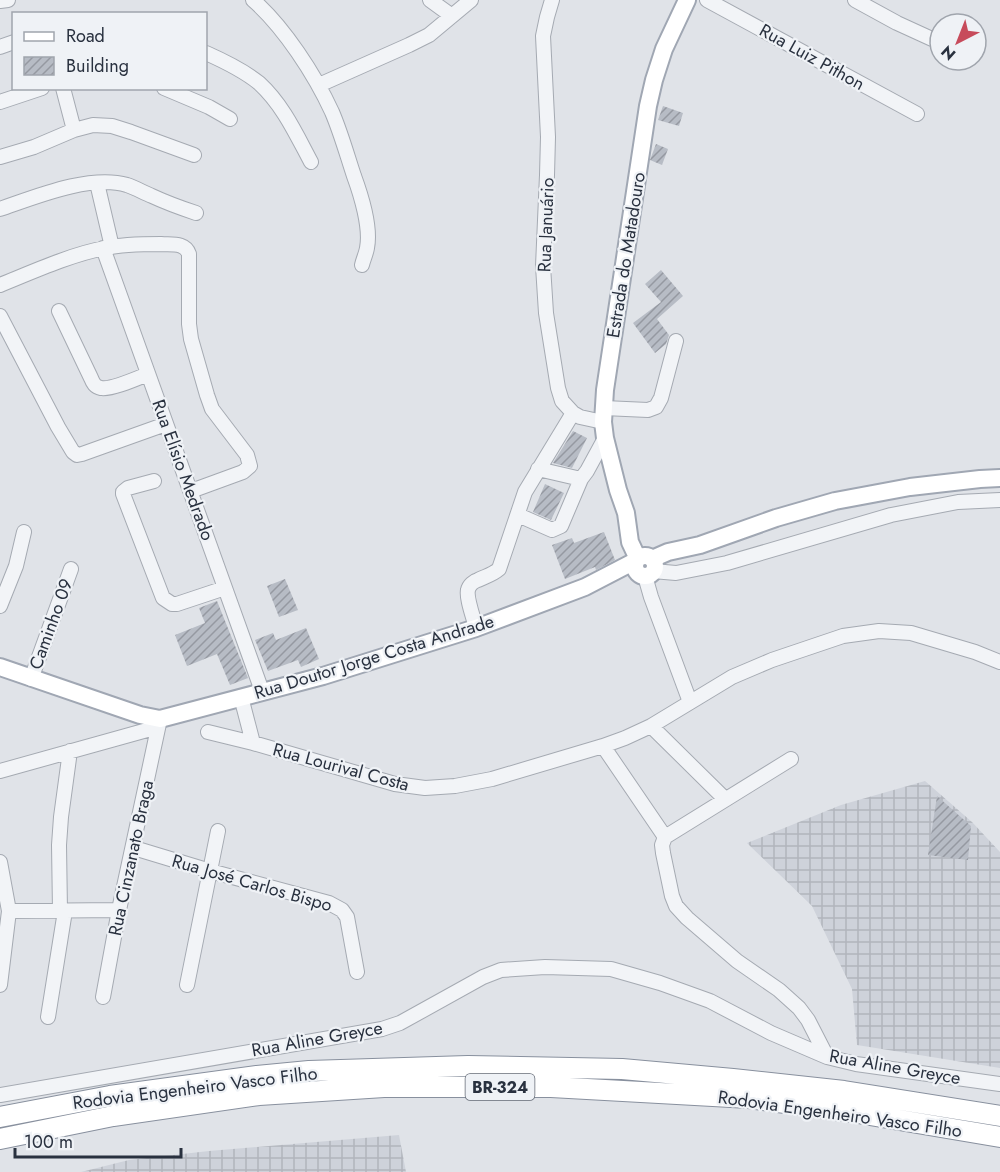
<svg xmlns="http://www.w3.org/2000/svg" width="1000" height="1172" viewBox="0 0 1000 1172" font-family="Jost,sans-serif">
<defs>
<pattern id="industrial-grid" width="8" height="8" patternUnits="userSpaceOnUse" patternTransform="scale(1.5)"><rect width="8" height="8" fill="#ced2da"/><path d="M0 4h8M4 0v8" fill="none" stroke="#b1b5bc"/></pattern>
<pattern id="building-hatch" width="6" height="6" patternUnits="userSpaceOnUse" patternTransform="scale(1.5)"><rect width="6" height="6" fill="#b7bcc5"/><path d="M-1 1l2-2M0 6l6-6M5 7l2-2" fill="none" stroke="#9599a1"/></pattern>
</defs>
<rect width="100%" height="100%" fill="#e0e3e8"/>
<path fill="url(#industrial-grid)" d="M925,781l47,41 28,30v216l-143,-23 -5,-56 -40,-83 -65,-63 94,-38z
M399,1135l7,37h-325l48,-12 80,-9z"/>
<path fill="url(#building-hatch)" d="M663,106l20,7 -4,13 -21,-6z
M656,144l12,5 -6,16 -12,-5z
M661,270l22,26 -26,23 12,16 -3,9 -11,9 -22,-30 28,-21 -16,-18z
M573,431l14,7 -15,30 -19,-5z
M545,484l19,9 -13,27 -18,-8z
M604,532l11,28 -19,10 -1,-3 -30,12 -13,-34 20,-7 2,5z
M285,579l13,31 -19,7 -12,-31z
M217,601l31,77 -18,7 -13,-31 -30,12 -12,-31 30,-12 -6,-15z
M306,628l13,31 -18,8 -3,-7 -30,11 -13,-31 18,-7 3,7z
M937,796l34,30 -3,34 -40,-5z"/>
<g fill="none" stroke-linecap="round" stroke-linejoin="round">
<g stroke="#a5aab2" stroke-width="16">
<path id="minor" d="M253,0c31,27 62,75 79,112 9,21 15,43 22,64 7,19 17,52 13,72 -1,6 -4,12 -5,17
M430,0l22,16
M552,0l-5,17 -4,19 5,101 -1,38 -4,91 3,47 12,75 4,13 11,12 7,4 23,5
M707,0l210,114
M855,0l42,23 35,16
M0,1l8,-1
M0,47l14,-5
M206,53c18,8 37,17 53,30 24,22 37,51 52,79
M319,85l90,-40 20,-10 42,-35
M63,88l11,42
M164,88l45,19 21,12
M0,102l42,-14
M0,157l34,-10 40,-17 19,-5 19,1 19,6 63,23
M97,183l15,64
M0,209c35,-12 90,-35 127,-24 9,3 17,8 25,11 15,7 29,12 44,17
M103,248l159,443
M0,285c32,-13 72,-31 105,-37 18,-4 38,-4 56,-4 10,1 24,-2 28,10v70l2,15 16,56 5,14 35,46 3,11 -7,6 -52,19
M59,311l32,67c2,5 4,9 10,10 10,2 37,-10 47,-14
M0,316l58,111 15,25 4,3 5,-1 84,-30
M604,408l44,2 8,-3 5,-9 15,-57
M538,469l43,10 6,-8 18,-33
M154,481l-26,7 -5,4v2l40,104 9,6h5l48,-16
M518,515l34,15 9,-4 20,-47
M653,571l23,2 51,-10 164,-48 67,-13 42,-2
M645,576l6,21 39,105
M0,606l16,-40 8,-34
M476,628c-2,-9 -10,-30 -8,-38 1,-5 6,-9 10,-10 8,-4 14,-5 21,-11l26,-77 48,-79
M31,679l40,-110
M241,697l12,46
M651,726l74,73
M208,732l45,11 142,41 30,4 30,-2 37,-7 111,-33 22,-8 26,-12 81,-49 40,-17 71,-24 36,-5 32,2 64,19 25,10
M603,746l62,91
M0,771l158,-44
M665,837l-3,8 1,8 9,43 4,10 11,12 50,43 42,29 20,18 9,12 19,37
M665,837l126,-78
M134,848l76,23 119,32 13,7 5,7 10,55
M0,862l9,49 -9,74
M9,911l110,-1
M60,911l-1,-66 2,-28 9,-66
M187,985l31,-154
M103,997l16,-87 41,-191
M48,1017l17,-106
M0,1095l382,-66 18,-6 83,-46 18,-7 44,-3 66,2 49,14 50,18 61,32 56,24 29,7 144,20"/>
</g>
<g stroke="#a0a7b3" stroke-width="20">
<path id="major" d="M635 566a10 10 0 1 1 20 0a10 10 0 1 1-20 0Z
M638,559l-8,-17 -4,-29 -8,-23 -13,-52 -2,-16 2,-32 43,-284 6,-26 10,-31 23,-49
M652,559l16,-7 32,-7 76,-27 59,-17 75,-14 70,-8 20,-1
M0,667l140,48 20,4 163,-43 153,-48 109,-41 52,-27"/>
</g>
<g stroke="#88909e" stroke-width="22">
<path id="highway" d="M0,1117l110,-21 147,-20 52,-5 159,-5 154,3 111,10 111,12 156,25
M0,1139l113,-23 146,-21 125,-8h167l198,11 109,15 142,24"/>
</g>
<use href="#minor" stroke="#f2f4f7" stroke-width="14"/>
<use href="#major" stroke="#fff" stroke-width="16"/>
<use href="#highway" stroke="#fff" stroke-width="20"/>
</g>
<g text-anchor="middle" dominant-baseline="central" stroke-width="4.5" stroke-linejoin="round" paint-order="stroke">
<rect fill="#eff2f6" stroke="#646b76" stroke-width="1.5" x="465.5" y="1074" width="69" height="26" rx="4.5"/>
<g font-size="16" font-weight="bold" fill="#29313f">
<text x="500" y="1087">BR-324</text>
</g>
<g font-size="18" fill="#29313f" stroke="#eff2f6">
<text transform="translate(812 57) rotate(29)">Rua Luiz Pithon</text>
<text transform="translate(546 225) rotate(-88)">Rua Januário</text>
<text transform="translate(626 255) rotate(-81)">Estrada do Matadouro</text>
<text transform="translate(183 470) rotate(70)">Rua Elísio Medrado</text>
<text transform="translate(51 624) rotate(-70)">Caminho 09</text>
<text transform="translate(374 657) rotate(-17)">Rua Doutor Jorge Costa Andrade</text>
<text transform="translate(341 767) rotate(15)">Rua Lourival Costa</text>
<text transform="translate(131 858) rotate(-78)">Rua Cinzanato Braga</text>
<text transform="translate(252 883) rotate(16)">Rua José Carlos Bispo</text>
<text transform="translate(317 1039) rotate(-10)">Rua Aline Greyce</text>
<text transform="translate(895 1067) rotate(10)">Rua Aline Greyce</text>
<text transform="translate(195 1088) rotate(-7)">Rodovia Engenheiro Vasco Filho</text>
<text transform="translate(840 1114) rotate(8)">Rodovia Engenheiro Vasco Filho</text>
</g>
</g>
<rect x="12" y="12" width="195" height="78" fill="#eff2f6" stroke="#a0a5ad" stroke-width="1.5"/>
<rect x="24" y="32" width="30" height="9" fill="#ffffff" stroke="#a0a5ad" stroke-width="1.5"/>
<text x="66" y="42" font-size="18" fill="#29313f">Road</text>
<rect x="24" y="57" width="30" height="18" fill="url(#building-hatch)" stroke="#a0a5ad" stroke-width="1.5"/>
<text x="66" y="72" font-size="18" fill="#29313f">Building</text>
<g transform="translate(958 42) rotate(222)"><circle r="28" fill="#eff2f6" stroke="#a0a5ad" stroke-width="1.5"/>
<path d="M0-4.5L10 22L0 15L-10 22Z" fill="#c74b5b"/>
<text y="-9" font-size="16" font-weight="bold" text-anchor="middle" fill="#29313f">N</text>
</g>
<path d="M15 1148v9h166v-9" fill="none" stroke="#29313f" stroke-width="3"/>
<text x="24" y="1148" font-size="18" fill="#29313f" stroke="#eff2f6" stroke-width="4.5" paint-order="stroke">100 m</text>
</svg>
